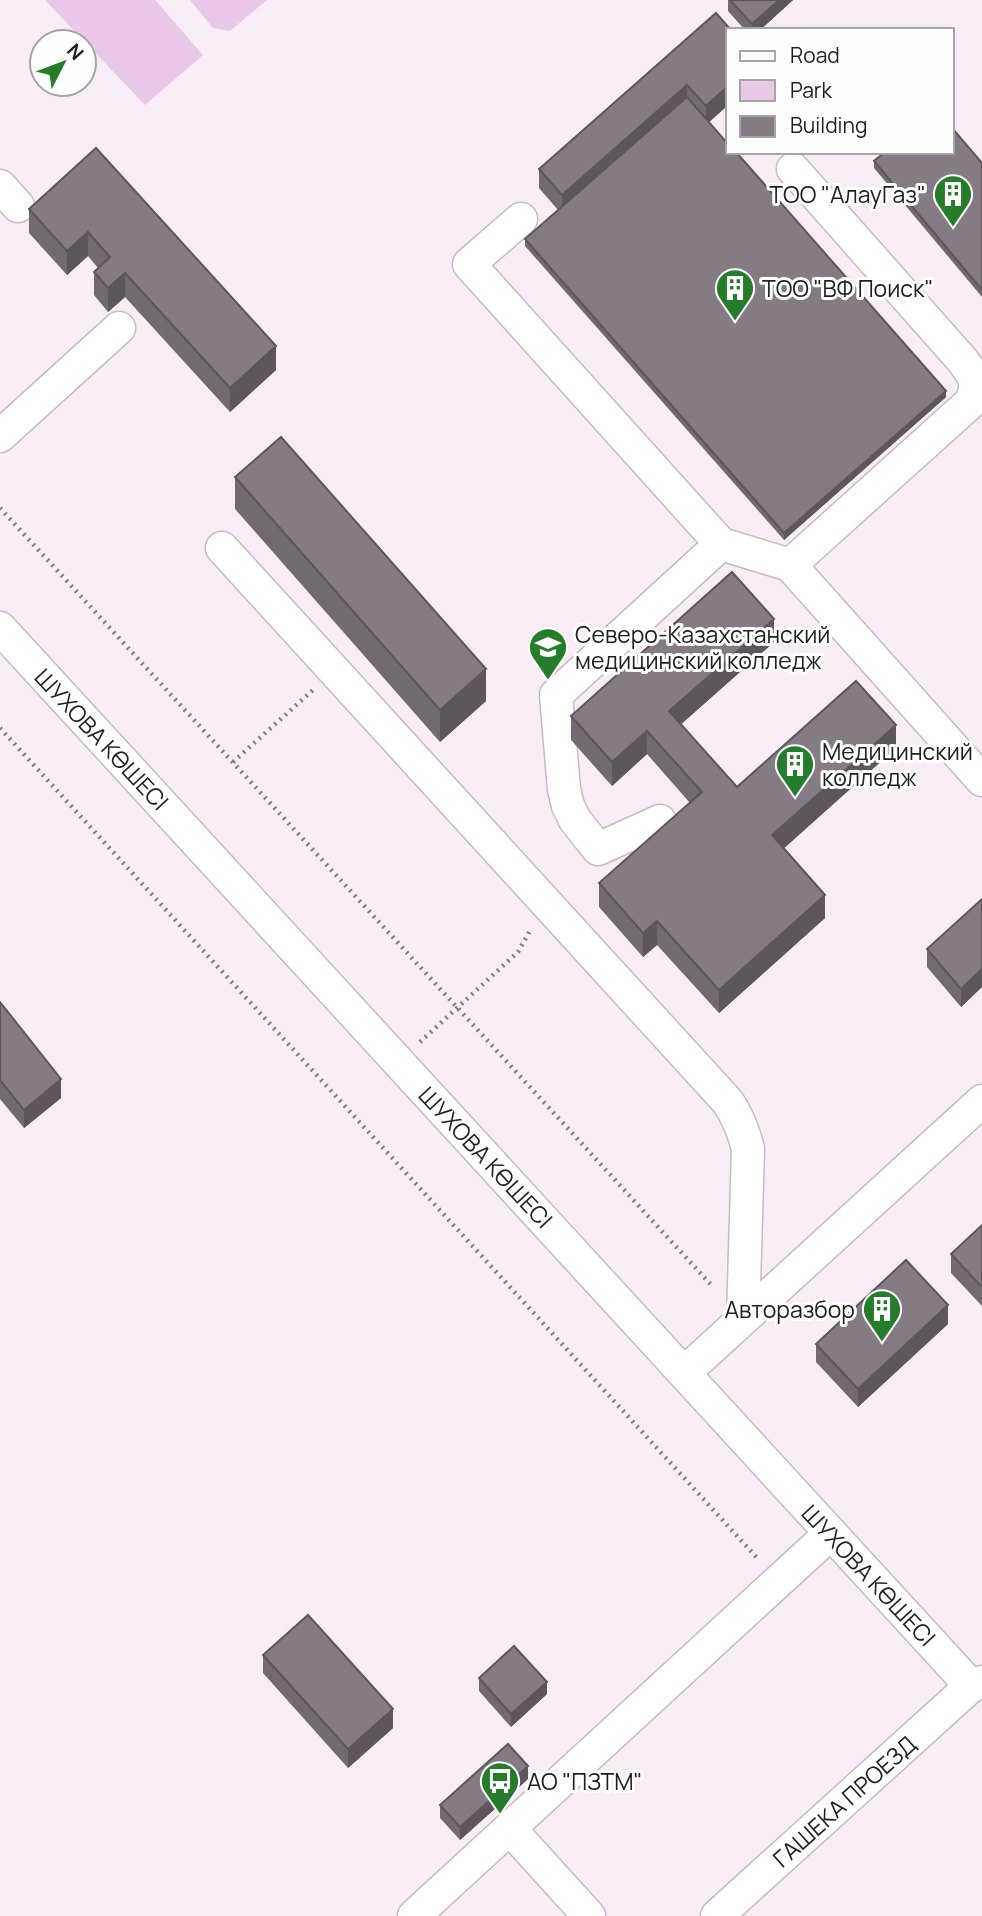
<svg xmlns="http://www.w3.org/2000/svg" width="982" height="1916" viewBox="0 0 982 1916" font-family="Manrope,sans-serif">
<rect width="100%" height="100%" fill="#f8edf7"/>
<path fill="#eac8e7" d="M45,0h110l48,55 -58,50z
M190,0h77l-37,31 -17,-3z"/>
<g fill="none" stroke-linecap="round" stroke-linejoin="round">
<g stroke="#c6bbc5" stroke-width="35">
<path id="minor" d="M0,186l18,20
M521,219l-52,45 252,280 69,21 192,215
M0,436l119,-108
M222,548l506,554c10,15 16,30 20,47l-5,170
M790,565l181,-163c8,-20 4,-24 -8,-41l-170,-192
M0,628l971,1058
M660,821l-62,28 -23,-29 -7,-14 -4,-17 -8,-94 165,-151
M684,1373l298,-272
M510,1829l79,87
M414,1916l417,-383
M717,1916l254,-230 11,-4"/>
</g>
<path stroke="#847c83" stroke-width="4.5" stroke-dasharray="2 5" stroke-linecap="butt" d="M0,508l713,779
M0,728l759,832
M233,762l80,-72
M420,1042l98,-90 13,-23"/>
<use href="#minor" stroke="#fff" stroke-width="32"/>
</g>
<path fill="#726a72" d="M728,0h65l-33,30h-15l-17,-19z
M728,30v75l-19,17 237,275 -162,143 -259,-294v-7l33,-29 -19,-22v-19z
M96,148l180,222 -46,42 -105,-115 -17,15 -14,-17v-23l4,-4 -10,-12 -21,19 -38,-42v-24z
M874,161l108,2v134l-108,-129z
M235,477l251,224 -46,41 -205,-233z
M774,642l-93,82 56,63 159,-39 -112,100 41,70 -106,95 -62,-68 -14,12 -44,-50v-24l91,-80 -43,-49 -35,32 -41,-46v-24z
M982,899v88l-21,20 -34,-40v-18z
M0,1002l61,96 -37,30 -24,-29z
M982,1225v81l-31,-33v-19z
M948,1324l-90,83 -42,-45v-18z
M263,1655l130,73 -45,40 -85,-95z
M479,1678l68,16 -36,33 -32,-36z
M528,1779l-68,61 -20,-22v-13z"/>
<path fill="#5d565c" d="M779,0h14l-33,30h-8v-6z
M687,85v18l-125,110v-18z
M728,86v19l-22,20v-19z
M88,232v24l-21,19v-24z
M125,273v24l-17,15v-24z
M276,346v24l-46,42v-24z
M946,391v6l-162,143v-7z
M774,619v23l-105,93v-24z
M486,669v32l-46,41v-32z
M896,725v23l-124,111v-24z
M647,731v23l-35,32v-24z
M825,895v23l-106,95v-23z
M657,921v24l-14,12v-24z
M982,969v18l-21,20v-18z
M61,1079v19l-37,30v-18z
M948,1305v19l-90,83v-18z
M547,1682v12l-36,33v-13z
M393,1709v19l-45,40v-19z
M528,1766v13l-68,61v-13z"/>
<path fill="#857b84" stroke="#5d565c" stroke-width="2" d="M730,0h49l-27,24z
M716,13l15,17h-3v56l-22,20 -19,-21 -125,110 -23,-26z
M687,97l41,47v8h8l210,239 -162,142 -259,-294z
M952,128l30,35v127l-108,-129 11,-9h67z
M96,148l180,198 -46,42 -105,-115 -17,15 -14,-16 16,-15 -22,-25 -21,19 -38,-42z
M281,437l205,232 -46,41 -205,-233z
M732,572l42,47 -105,92 68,76 119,-106 40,44 -124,110 53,60 -106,95 -62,-69 -14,12 -44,-50 103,-91 -55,-61 -35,31 -41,-46z
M982,899v70l-21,20 -34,-40z
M0,1002l61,77 -37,31 -24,-30z
M982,1225v62l-31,-33z
M906,1260l42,45 -90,84 -42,-45z
M308,1615l85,94 -45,40 -85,-94z
M514,1646l33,36 -36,32 -32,-36z
M508,1744l20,22 -68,61 -20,-22z"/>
<defs>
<g id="building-pin" transform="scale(2.0125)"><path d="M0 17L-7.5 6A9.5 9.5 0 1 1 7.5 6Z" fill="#257d2c" stroke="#fefefe"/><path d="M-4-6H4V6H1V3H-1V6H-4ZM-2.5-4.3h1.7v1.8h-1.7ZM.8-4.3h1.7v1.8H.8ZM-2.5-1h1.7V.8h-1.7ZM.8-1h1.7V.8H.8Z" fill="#fff"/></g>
<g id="university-pin" transform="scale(2.0125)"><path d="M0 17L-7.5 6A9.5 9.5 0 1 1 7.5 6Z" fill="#257d2c" stroke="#fefefe"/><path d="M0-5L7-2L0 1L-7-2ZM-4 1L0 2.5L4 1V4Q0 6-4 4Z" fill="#fff"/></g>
<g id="bus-pin" transform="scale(2.0125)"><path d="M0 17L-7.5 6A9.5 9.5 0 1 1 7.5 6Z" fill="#257d2c" stroke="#fefefe"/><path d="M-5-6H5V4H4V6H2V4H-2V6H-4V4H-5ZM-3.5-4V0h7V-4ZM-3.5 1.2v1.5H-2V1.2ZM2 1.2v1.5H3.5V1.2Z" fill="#fff"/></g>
</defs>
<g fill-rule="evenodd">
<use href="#building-pin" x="953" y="194"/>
<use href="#building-pin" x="735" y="288"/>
<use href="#university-pin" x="548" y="647"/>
<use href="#building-pin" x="795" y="764"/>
<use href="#building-pin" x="882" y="1309"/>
<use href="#bus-pin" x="500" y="1781"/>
</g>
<g text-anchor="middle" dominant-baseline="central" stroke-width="6" stroke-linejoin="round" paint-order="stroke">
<g font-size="23" fill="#211d21" stroke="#fefefe" text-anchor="start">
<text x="926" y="194" text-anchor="end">ТОО "АлауГаз"</text>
<text x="762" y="288">ТОО "ВФ Поиск"</text>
<text x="575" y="634">Северо-Казахстанский<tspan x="575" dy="26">медицинский колледж</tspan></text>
<text x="822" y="751">Медицинский<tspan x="822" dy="26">колледж</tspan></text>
<text x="855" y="1309" text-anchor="end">Авторазбор</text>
<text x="527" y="1781">АО "ПЗТМ"</text>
</g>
<g font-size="23" fill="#211d21" stroke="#fefefe">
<text transform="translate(102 739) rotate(47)">ШУХОВА КӨШЕСІ</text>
<text transform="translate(486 1157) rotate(47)">ШУХОВА КӨШЕСІ</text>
<text transform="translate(869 1575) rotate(47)">ШУХОВА КӨШЕСІ</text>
<text transform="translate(844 1801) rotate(-42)">ГАШЕКА ПРОЕЗД</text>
</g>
</g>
<rect x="726" y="28" width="228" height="126" fill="#fefefe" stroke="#a6a4a6" stroke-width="2"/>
<rect x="740" y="51" width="35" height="10" fill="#ffffff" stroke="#a6a4a6" stroke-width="2"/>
<text x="790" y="63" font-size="21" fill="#211d21">Road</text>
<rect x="740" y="80" width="35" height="21" fill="#eac8e7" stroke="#a6a4a6" stroke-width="2"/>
<text x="790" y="98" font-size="21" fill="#211d21">Park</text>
<rect x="740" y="116" width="35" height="21" fill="#857b84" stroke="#a6a4a6" stroke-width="2"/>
<text x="790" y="133" font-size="21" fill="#211d21">Building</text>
<g transform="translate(63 63) rotate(48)"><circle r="33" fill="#fefefe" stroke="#a6a4a6" stroke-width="2"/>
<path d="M0-5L12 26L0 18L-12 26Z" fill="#257d2c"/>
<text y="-10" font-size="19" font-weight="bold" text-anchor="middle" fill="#211d21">N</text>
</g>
</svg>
